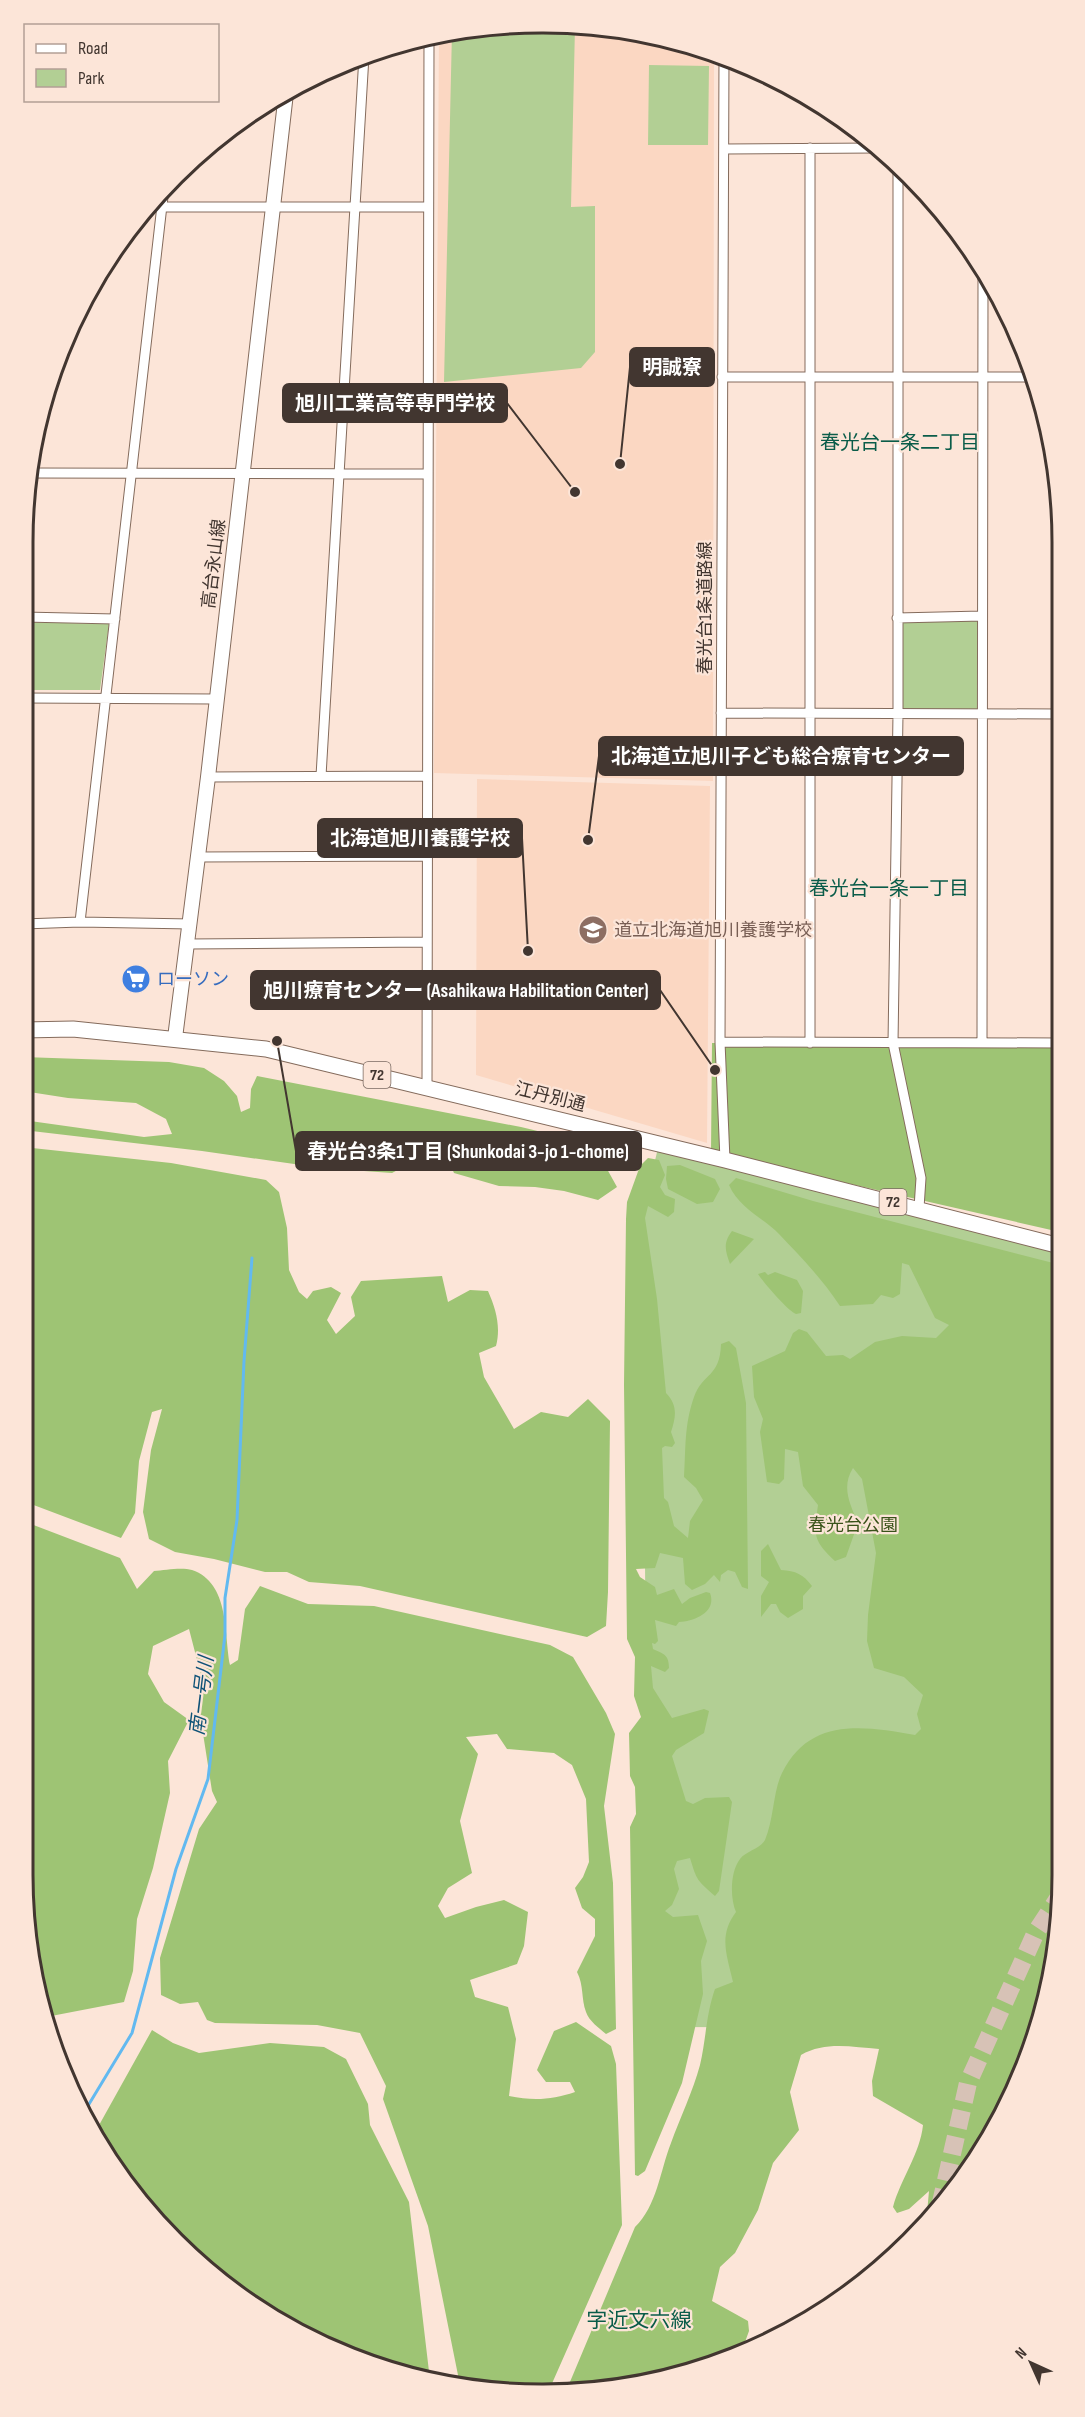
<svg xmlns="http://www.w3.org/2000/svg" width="1085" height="2417" viewBox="0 0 1085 2417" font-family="'Sofia Sans Condensed','Noto Sans JP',sans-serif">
<rect width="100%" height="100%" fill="#fce5d8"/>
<path fill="#fbd7c2" d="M542,23l102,9 70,22 -1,727 -279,-8 5,-740z
M477,779l233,7 -3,357 -231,-68z"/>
<path fill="#b2cf94" d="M542,23l33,3 -4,181 24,-1v146l-14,16 -137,14 8,-351z
M649,65l60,1 -1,79h-60z
M982,616v98h-84l-1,-96z
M23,622l86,2 -9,66h-77z
M658,1148l402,103 2,624 -9,101 -16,52 -388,-1 -7,-812z"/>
<path fill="#9ec474" d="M712,1043l348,4v185l-349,-80z
M23,1057l146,5 35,6 20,13 13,15 4,16 9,-4 1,-19 6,-13 264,51 62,15 19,18 15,27 -19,13 -34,-9 -29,-4 -36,-1 -45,-13 -9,-20 -17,-6 -17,16 -19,10 -70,-5 -120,-17 -179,-21v-10l121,17 28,-3 -6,-15 -30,-16 -68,-5 -45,-7z
M23,1147l148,16 95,17 13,12 8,36 2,42 10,22 8,7 6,-8 18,-4 10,6 -14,27 9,14 19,-18 -4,-19 10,-16 81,-5 6,26 22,-12 18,1c8,18 13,36 8,55l-17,7 5,24 30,52 27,-17 27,5 20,-18 22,22 -2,171 -2,34 -19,11 -227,-51 -51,-4 -22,-10h-22l-51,-13 -39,-7 -26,-13 -6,-27 8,-62 11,-41 -10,3 -13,49 -4,52 -14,25 -98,-37z
M648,1158l11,2 6,15 -5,12 5,8 10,4 -1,13 -6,5 -20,-11 -3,12 12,81 9,94c12,12 10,24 5,39l4,11 -3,4 -7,-1 -3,2 2,50 4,4 6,24 14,12 2,-17 13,-21 -7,-12 -12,-11c2,-30 0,-51 10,-80 9,-25 26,-19 27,-53l8,-3 7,7 10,55 2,186 -6,-2 -7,-15 -7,-2 -7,5 -1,7 -6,-7 -9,9 -13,6 -7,-6 -2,-26 -23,-5 -5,15 -19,1 4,8 15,10 2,8 17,-6 8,15 8,-6 16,-6 4,1c7,19 -15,28 -31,29l-3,4 -21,-6 3,21 -3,3 -3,-1 1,6c11,5 16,6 16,19l-4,4 -14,-6 2,22 19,30 32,-9 5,2 -5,22 -28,17 -4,6 14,45 7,3 12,-6 24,-1 3,5 -13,89 -4,5c-18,-16 -18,-15 -25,-38l-13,3 -3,8 5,20 -7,16 -7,6 8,6 25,-2 9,26 -6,20 2,33 -21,89 -37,88 -7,5 -3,-1 -5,-348 6,-13 -1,-27 -5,-11 -1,-43 12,-16 -7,-21 1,-39 -8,-18 -3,-254 2,-166 1,-17 13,-36z
M680,1165l35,14 5,10 -7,13 -16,2 -29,-15 -2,-10 1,-13z
M736,1178l77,23 248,64 1,610 -9,101 -30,97 -30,49 -2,-1 -58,97 -7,6 3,-33 -20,18 -12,4 -4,-6c8,-29 27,-53 30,-82l-50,-29 -1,-15 7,-32c-27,-2 -54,-8 -78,6l-11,37 9,38 -26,33 -15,47 -23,43 -15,14 -8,34 36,20 1,10 -8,22 -32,14 -98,23 -44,-1 68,-162c22,-21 25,-56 36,-84 9,-25 22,-52 29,-78 6,-25 6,-51 15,-76l18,-7c-6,-27 -15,-46 3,-70 -6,-14 -6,-40 4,-53 6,-8 20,-10 25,-19 9,-21 8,-49 17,-67 28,-56 81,-47 133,-38l6,-6 -4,-15 6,-19 -19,-18 -30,-9 -7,-27 1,-26 8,-62 -14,-74 -9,-11c-12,19 -3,36 5,55l-12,34 -11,4c-23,-21 -21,-27 -17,-56l-15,-19 -5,-34 -13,-3 -1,30 -5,5 -12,-2 -7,-50 3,-13 -9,-22 -2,-31 33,-15 8,-18 6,-4 8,3 19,24 17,-1 7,4 25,-17 27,-6 34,2 13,-13 -14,-7 -26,-53 -7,-2 -2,31 -7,4 -12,-3 -8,9 -33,2c-17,-26 -39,-49 -61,-72 -17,-17 -40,-26 -50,-49z
M732,1231l22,8 -24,25c-5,-14 -7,-21 2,-33z
M765,1272l3,3 7,-3 22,8 6,11 -2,22 -5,1c-8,-3 -33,-32 -38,-40z
M23,1521l97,37 17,31 17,-18c11,-1 28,-4 38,-1 38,13 32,64 38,95l8,-5 7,-51 15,-23 48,18 66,2 176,39 23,12 33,56 9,21 -11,72 9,77 3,146 -10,5c-7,-6 -17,-13 -20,-22 -5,-13 -2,-27 -9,-40l18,-36v-17l-13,-11 -7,-20 8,-11 6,-15 -3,-63 -14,-34 -18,-12 -47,-4 -10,-15 -31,3 12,17 -18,67 12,52 -24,15 -10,18 7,12 31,-11 28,-7 24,12 -4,34 -7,18 -47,16 5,17 33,10 8,32 -7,57c24,5 43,4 66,-4l-5,-10h-24l-9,-12 17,-39 22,-9 35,24 5,18 6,161 -72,163 -90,-3 -32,-159 -45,-127 3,-13 -26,-53 -43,-8 -102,-2 -8,-3 -9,-18 -18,2 -19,-9 -1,-37 39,-129 18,-27 -5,-11 -10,-64 -5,-13 6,-31 -14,-54 -36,17 -5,28 16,28 25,18 -21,41 2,32 -17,75 -16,51 -4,52 -9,31 -78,15 -23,-143z
M768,1544l13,26c15,1 22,4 31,16l-9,10v13l-15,9 -8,-6 -4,-8h-5l-10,13v-21l8,-14 -8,-6v-25z
M152,2030l21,13 26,10 71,-10 54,4 22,12 22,45 2,21 39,77 21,178 -147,-55 -132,-108 -58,-81z"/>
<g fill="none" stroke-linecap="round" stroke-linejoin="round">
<path stroke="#62b9f0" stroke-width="3" d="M83,2114l49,-81 44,-164 32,-90 17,-144v-37l12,-78 7,-159 8,-103"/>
<path stroke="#d7c2b6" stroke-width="18" stroke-dasharray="18 9" stroke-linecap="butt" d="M940,2207l28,-124 68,-151 25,-38"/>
<g stroke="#846b5c" stroke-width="11">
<path id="street" d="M724,57l-4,985 5,118
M810,148v895
M724,149l153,-1
M898,169v545l-5,329 28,135 -2,30
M149,207h279
M722,377h310
M29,473l399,1
M23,617l92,2
M897,618l85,-2
M23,698l193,1
M721,713l338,1
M321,776l43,-720
M208,777l219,-1
M198,857l229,-1
M80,922l84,-734
M23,924l57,-2 111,2
M188,944l239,-2
M720,1042l340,1
M982,1043l1,-769
M427,1087l2,-1051"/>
</g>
<g stroke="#846b5c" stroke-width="16">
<path id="secondary" d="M175,1038l33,-261 78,-684"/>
</g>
<g stroke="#846b5c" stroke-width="17">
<path id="primary" d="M23,1030l50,-1 193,20 459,111 335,86"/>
</g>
<use href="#street" stroke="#fff" stroke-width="9"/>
<use href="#secondary" stroke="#fff" stroke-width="14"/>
<use href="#primary" stroke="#fff" stroke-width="15"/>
</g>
<defs>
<g id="school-disc" transform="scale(1.5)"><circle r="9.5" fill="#8d6e63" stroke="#fce5d8"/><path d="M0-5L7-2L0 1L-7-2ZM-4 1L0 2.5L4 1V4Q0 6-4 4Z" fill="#fff"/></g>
<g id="supermarket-disc" transform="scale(1.5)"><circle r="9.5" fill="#3f7fe0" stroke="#fce5d8"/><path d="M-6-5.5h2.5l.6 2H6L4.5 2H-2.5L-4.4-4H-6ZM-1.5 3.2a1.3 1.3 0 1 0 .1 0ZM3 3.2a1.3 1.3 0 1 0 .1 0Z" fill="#fff"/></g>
</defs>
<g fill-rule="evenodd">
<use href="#school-disc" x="593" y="930"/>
<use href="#supermarket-disc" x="136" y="979"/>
</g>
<g text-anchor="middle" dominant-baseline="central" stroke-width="4.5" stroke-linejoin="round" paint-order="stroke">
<g fill="#fce5d8" stroke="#7a6a62" stroke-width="1.5">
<rect x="363.5" y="1062" width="27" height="26" rx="4.5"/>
<rect x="879.5" y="1189" width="27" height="26" rx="4.5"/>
</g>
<g font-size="16" font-weight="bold" fill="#423630">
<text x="377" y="1075">72</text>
<text x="893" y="1202">72</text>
</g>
<g font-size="18" fill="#423630" stroke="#fce5d8">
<text transform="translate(214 564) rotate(-83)">高台永山線</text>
<text transform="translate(705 608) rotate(-90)">春光台1条道路線</text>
<text transform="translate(550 1097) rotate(14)">江丹別通</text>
</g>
<g font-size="18" fill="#785e54" stroke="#fce5d8" text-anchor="start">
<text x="614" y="930">道立北海道旭川養護学校</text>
</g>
<g font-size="18" fill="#366cbe" stroke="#fce5d8" text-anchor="start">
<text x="157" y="979">ローソン</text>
</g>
<g font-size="18" fill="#395219" stroke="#fce5d8">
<text x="853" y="1525">春光台公園</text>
</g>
<g font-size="20" fill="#0a5c49" stroke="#fce5d8">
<text x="900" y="443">春光台一条二丁目</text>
<text x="889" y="889">春光台一条一丁目</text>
</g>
<g font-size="20" font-style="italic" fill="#0f5277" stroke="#fce5d8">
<text transform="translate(202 1696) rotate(-83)">南一号川</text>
</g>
<g font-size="21" fill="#0a5c49" stroke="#fce5d8">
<text x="639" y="2320">字近文六線</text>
</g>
</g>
<path d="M0 0H1085V2417H0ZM542 33H543A509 509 0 0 1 1052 542V1875A509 509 0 0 1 543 2384H542A509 509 0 0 1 33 1875V542A509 509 0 0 1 542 33Z" fill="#fce5d8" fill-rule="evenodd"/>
<path fill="none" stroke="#423630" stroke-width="3" d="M542 33H543A509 509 0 0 1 1052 542V1875A509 509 0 0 1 543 2384H542A509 509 0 0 1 33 1875V542A509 509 0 0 1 542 33Z"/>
<path fill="none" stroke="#423630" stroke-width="2" d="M620 464L630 367M575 492L507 403M588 840L599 756M528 951L522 838M715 1070L660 990M277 1041L296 1151"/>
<g fill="#423630" stroke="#fce5d8" stroke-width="2">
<circle cx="620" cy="464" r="6"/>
<circle cx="575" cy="492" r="6"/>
<circle cx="588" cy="840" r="6"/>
<circle cx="528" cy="951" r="6"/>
<circle cx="715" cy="1070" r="6"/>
<circle cx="277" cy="1041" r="6"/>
</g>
<g fill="#423630" stroke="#423630" stroke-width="2">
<rect x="630" y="348" width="84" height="38" rx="6"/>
<rect x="283" y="384" width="224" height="38" rx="6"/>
<rect x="599" y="737" width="364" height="38" rx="6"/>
<rect x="318" y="819" width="204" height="38" rx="6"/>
<rect x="251" y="971" width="409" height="38" rx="6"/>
<rect x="296" y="1132" width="345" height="38" rx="6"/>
</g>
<g font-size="20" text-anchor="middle" font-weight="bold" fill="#fff">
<text x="672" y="374">明誠寮</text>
<text x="395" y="410">旭川工業高等専門学校</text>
<text x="781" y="763">北海道立旭川子ども総合療育センター</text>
<text x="420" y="845">北海道旭川養護学校</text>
<text x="456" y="997">旭川療育センター (Asahikawa Habilitation Center)</text>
<text x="468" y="1158">春光台3条1丁目 (Shunkodai 3-jo 1-chome)</text>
</g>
<rect x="24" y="24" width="195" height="78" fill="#fce5d8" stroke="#b29f95" stroke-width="1.5"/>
<rect x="36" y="44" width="30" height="9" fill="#ffffff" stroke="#b29f95" stroke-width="1.5"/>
<text x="78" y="54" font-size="18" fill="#423630">Road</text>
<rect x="36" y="69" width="30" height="18" fill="#b2cf94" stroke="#b29f95" stroke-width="1.5"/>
<text x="78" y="84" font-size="18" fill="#423630">Park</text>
<g transform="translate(1031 2363) rotate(315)" stroke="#fce5d8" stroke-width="4.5" paint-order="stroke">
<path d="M0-4.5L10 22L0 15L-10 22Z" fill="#423630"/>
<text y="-9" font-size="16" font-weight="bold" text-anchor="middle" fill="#423630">N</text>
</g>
</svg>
